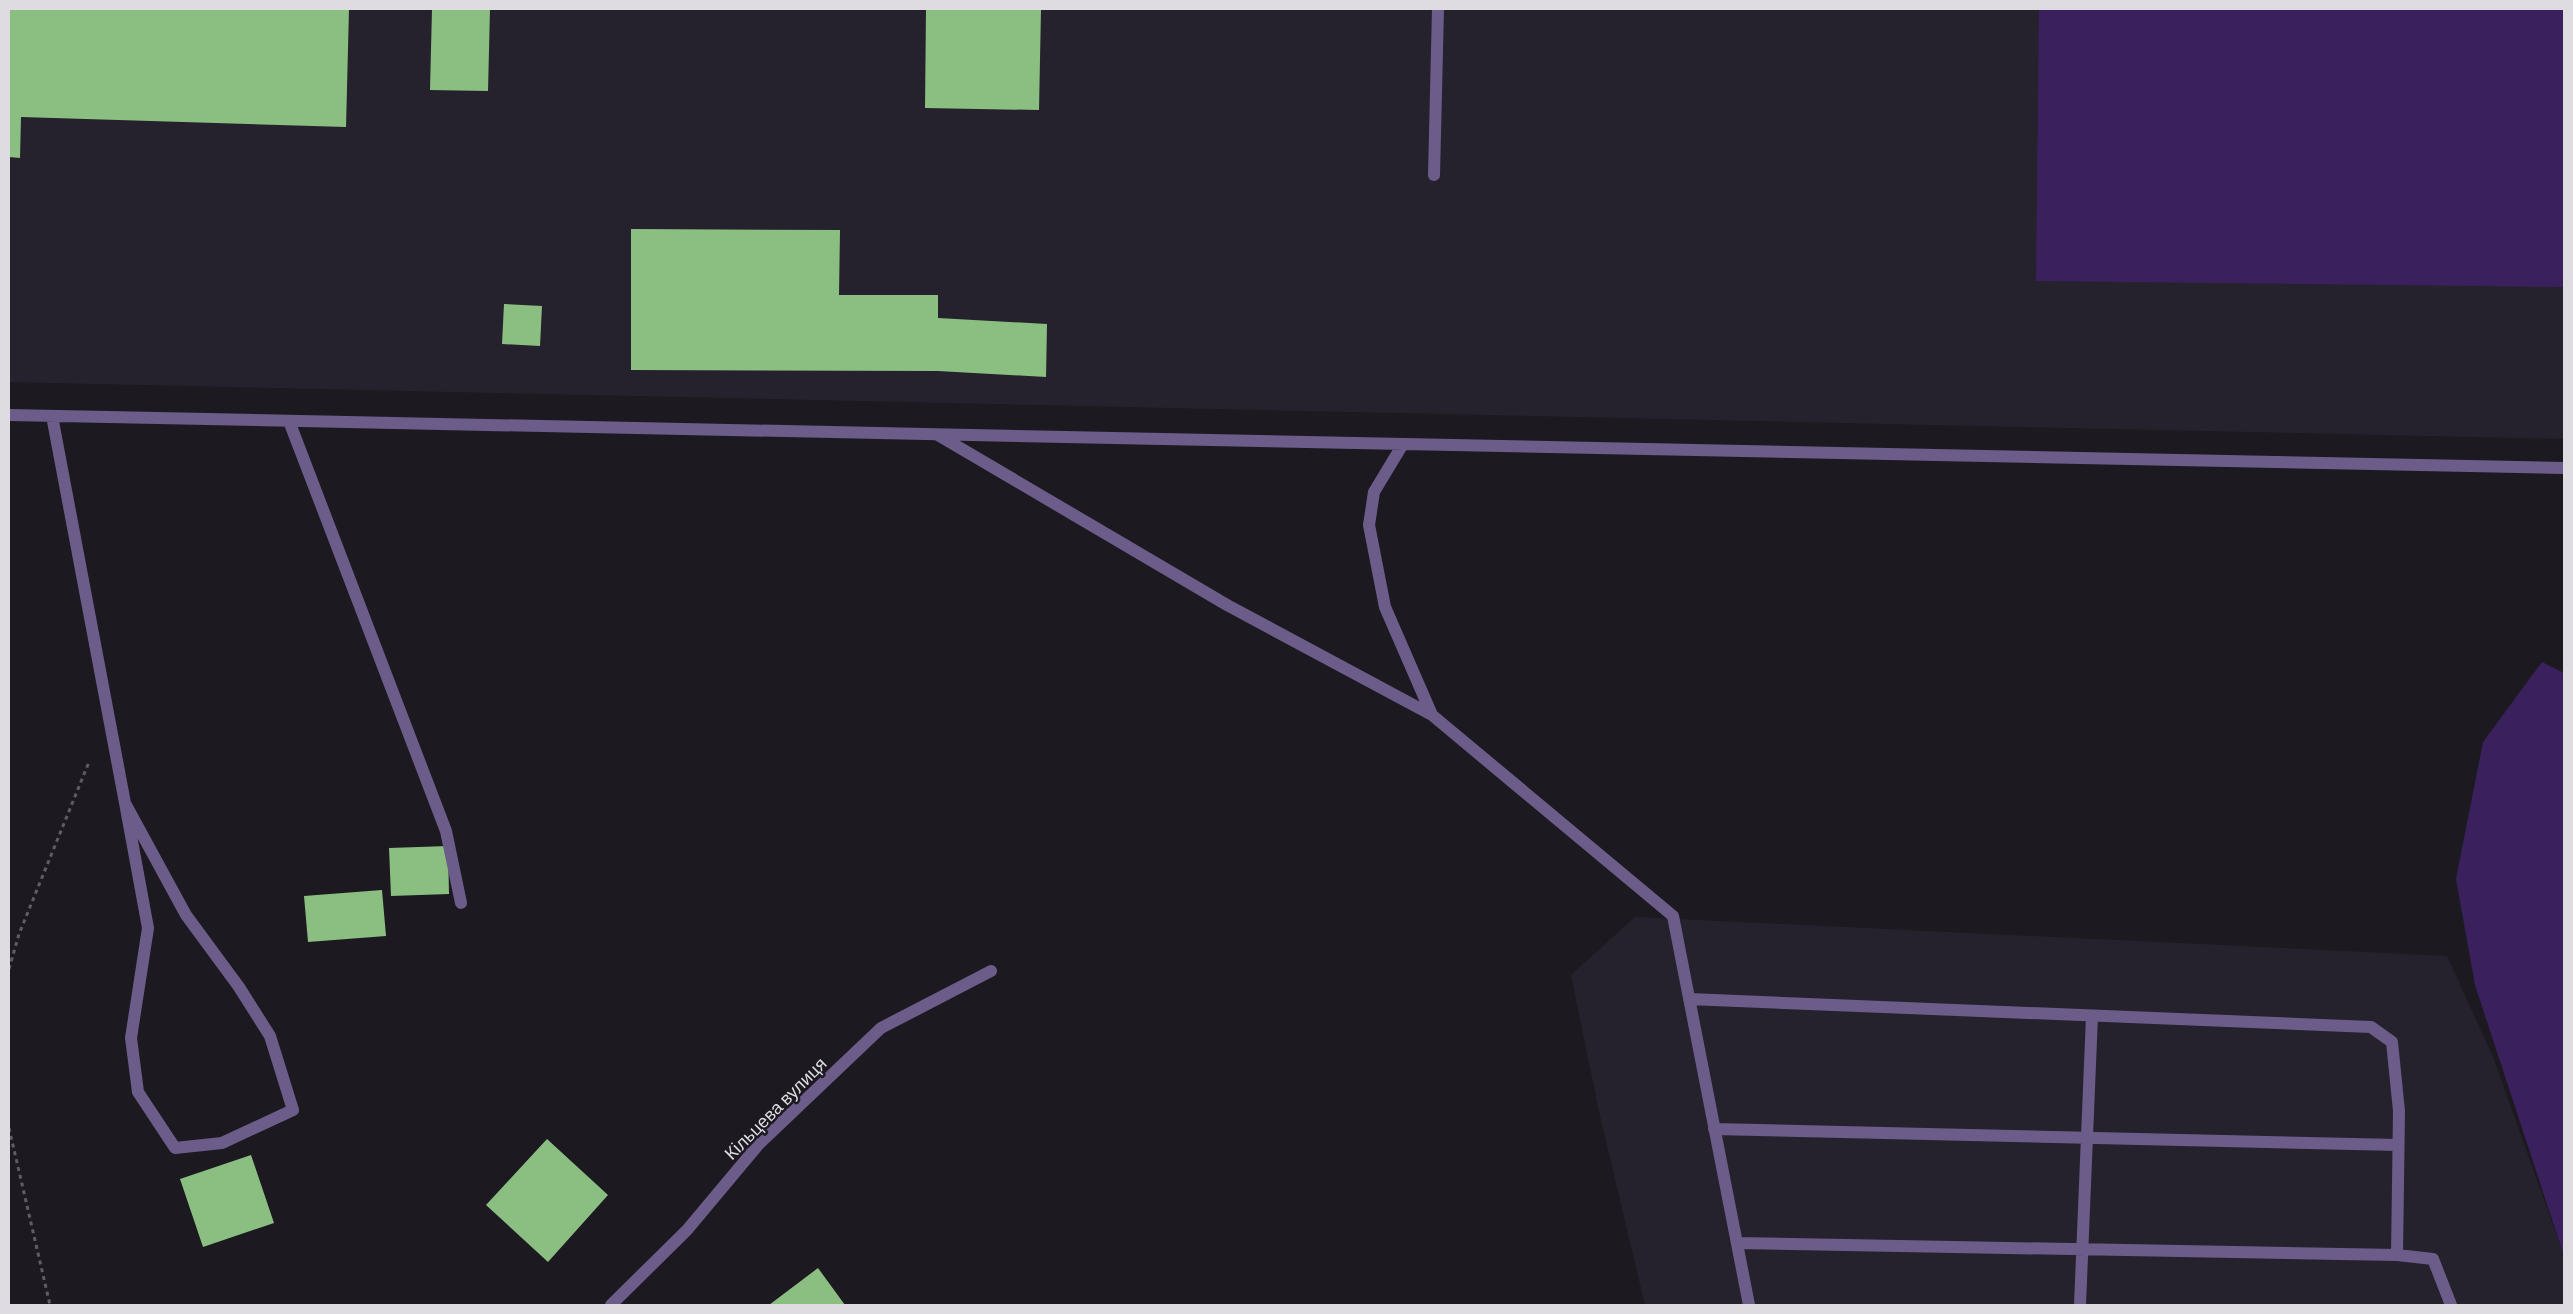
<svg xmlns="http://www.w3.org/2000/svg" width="2573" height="1314" viewBox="0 0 2573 1314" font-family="Barlow,sans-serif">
<rect width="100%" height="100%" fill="#1c1a20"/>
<path fill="#26222d" d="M9,9h2555v430l-2555,-57z
M1635,917l812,39 46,101 71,199v49h-919l-45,-189 -29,-141z"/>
<path fill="#3a215d" d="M2039,9h525v278l-528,-6z
M2542,662l22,11v583l-89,-271 -19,-106 27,-137z"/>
<path fill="#8bbf81" d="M9,9h340l-3,118 -325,-10 -1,41 -11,-1z
M432,9h58l-2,82 -58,-1z
M926,9h115l-2,101 -114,-2z
M631,229l209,1 -1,65h99v23l109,6 -1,53 -108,-6 -307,-1z
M504,304l38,2 -2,40 -38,-2z
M448,846l1,48 -58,2 -2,-48z
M382,890l4,46 -78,6 -4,-46z
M547,1139l61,56 -60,67 -62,-57z
M251,1155l23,68 -71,24 -23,-68z
M818,1268l27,37h-76z"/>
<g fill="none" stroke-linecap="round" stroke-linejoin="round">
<path stroke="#5f5d63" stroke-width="3" stroke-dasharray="4 4" stroke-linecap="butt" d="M9,969l10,-35 70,-172
M9,1128l41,177"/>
<path stroke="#6c5c8a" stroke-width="12" d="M1434,175l4,-166
M9,415l2555,53
M52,416l73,387 61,112 53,72 31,49 23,74 -71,33 -47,5 -37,-56 -7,-54 17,-110 -23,-125
M289,421l157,410 15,72
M938,435l289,170 205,110 241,201 76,389
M1403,444l-29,48 -5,33 16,82 47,108
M1689,999l682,28 21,15 7,69 -2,144 36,4 18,46
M1714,1129l684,16
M1737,1243l660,12
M611,1305l76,-75 72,-86 122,-116 110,-57
M2080,1305l12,-289"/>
</g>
<g text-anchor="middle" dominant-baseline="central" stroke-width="5" stroke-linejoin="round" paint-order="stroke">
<g font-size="18" fill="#dedce1" stroke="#1c1a20">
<text transform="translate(775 1108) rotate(-45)">Кільцева вулиця</text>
</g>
</g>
<rect width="2573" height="1314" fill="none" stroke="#dedce1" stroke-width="20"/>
</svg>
